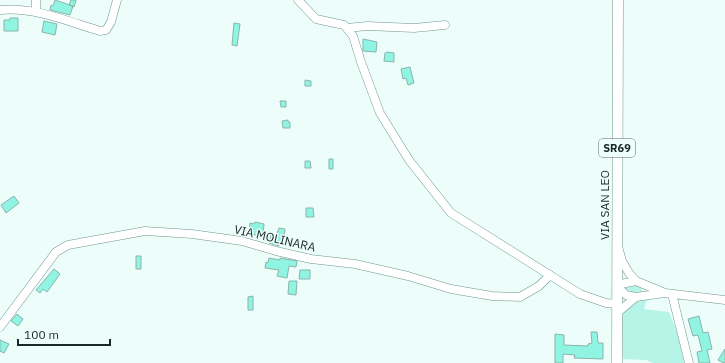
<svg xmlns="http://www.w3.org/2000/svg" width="725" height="363" viewBox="0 0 725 363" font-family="'IBM Plex Sans',sans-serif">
<rect width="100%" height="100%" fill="#ecfdfa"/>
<path fill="#b7f4e8" d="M633,284l9,4v5l-10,1 -9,-6 2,-2z
M651,298l-5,4 -2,7 25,3 9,23 6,28h-31l-7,-3 -23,-1 -1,-40 2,-9 14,-10z"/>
<path fill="#8ff5e2" stroke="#8ab4ac" d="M55,0l18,6 -3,9 -20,-5 1,-5 2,1z
M71,0h5l-2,7 -5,-2z
M10,18h8v13h-14v-11h6z
M44,21l13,3 -2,11 -13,-3z
M234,23l6,1 -3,22 -5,-1z
M363,39l14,3 -1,10 -13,-1z
M387,52l7,1v9l-10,-1 1,-8z
M410,67l4,16 -6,2 -2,-7 -3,1 -2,-10z
M305,80l6,1v5h-6z
M280,101h6v6h-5z
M288,120v2h2v6h-7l-1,-7z
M329,159h4v10h-4z
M305,161h5l1,7h-6z
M14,196l5,7 -13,10 -5,-8z
M306,208h7l1,9h-8z
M255,222l9,2 -1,12 -14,-2 1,-11 4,1z
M279,228l6,1 -2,13h-4v4l-10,-3 2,-8 5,1z
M136,256h5v13h-5z
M269,258l11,2v-2l17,3 -1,6 -7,-1 -2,12 -10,-2 2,-6 -14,-2 1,-6 2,1z
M54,269l6,5 -13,18 -4,-3 -3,4 -4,-3z
M300,270h10v9h-11z
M289,281h8l-1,14 -8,-1z
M253,296v14h-5v-13z
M17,314l6,5 -5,7 -7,-5z
M699,316l4,17 5,-1 4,17 -5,1 3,13h-11l-2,-11 5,-1 -4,-16 -5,1 -5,-17z
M591,332h6l1,11h5v16l-29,-1 1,-3 -12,-1v9h-8v-29l9,1v10l24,1v-2l4,-1z
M0,340l9,4 -5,9 -4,-2z
M725,349v14h-1l-6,-3z"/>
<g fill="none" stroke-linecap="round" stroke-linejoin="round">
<g stroke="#6e978f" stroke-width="9">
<path id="minor" d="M36,0v11
M298,0l18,19 28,6 9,11 8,26 19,51 29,47 42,53 129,81 26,9 11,1
M0,10c35,-3 67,11 100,21l6,-1 5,-8 6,-22
M347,28l20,-2 47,2 31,-3
M619,250l3,11 7,12 7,8 29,12 60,7
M672,294l17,69
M636,297l-10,-2 -9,-9 4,-2 15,-3
M617,313l19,-16 28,-4
M0,327l56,-75 12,-7 77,-14 47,3 50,7 34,10 35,8 44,5 53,12 43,13 41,7 28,1 19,-11 11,-11"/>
</g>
<g stroke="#6e978f" stroke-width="11">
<path id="major" d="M617,363l1,-363"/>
</g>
<use href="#minor" stroke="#fff" stroke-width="8"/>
<use href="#major" stroke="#fff" stroke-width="10"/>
</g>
<g text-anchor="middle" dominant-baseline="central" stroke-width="3" stroke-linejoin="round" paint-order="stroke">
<rect fill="#ecfdfa" stroke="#586966" stroke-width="1" x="599" y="139" width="36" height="18" rx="3"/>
<g font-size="11" font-weight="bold" fill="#182926">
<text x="617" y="148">SR69</text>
</g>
<g font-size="12" fill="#182926" stroke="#ecfdfa">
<text transform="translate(604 205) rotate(-90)">VIA SAN LEO</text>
<text transform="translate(275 238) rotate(13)">VIA MOLINARA</text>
</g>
</g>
<path d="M18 339v6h92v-6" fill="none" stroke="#182926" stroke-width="2"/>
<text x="24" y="339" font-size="12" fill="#182926" stroke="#ecfdfa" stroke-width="3" paint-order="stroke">100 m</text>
</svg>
